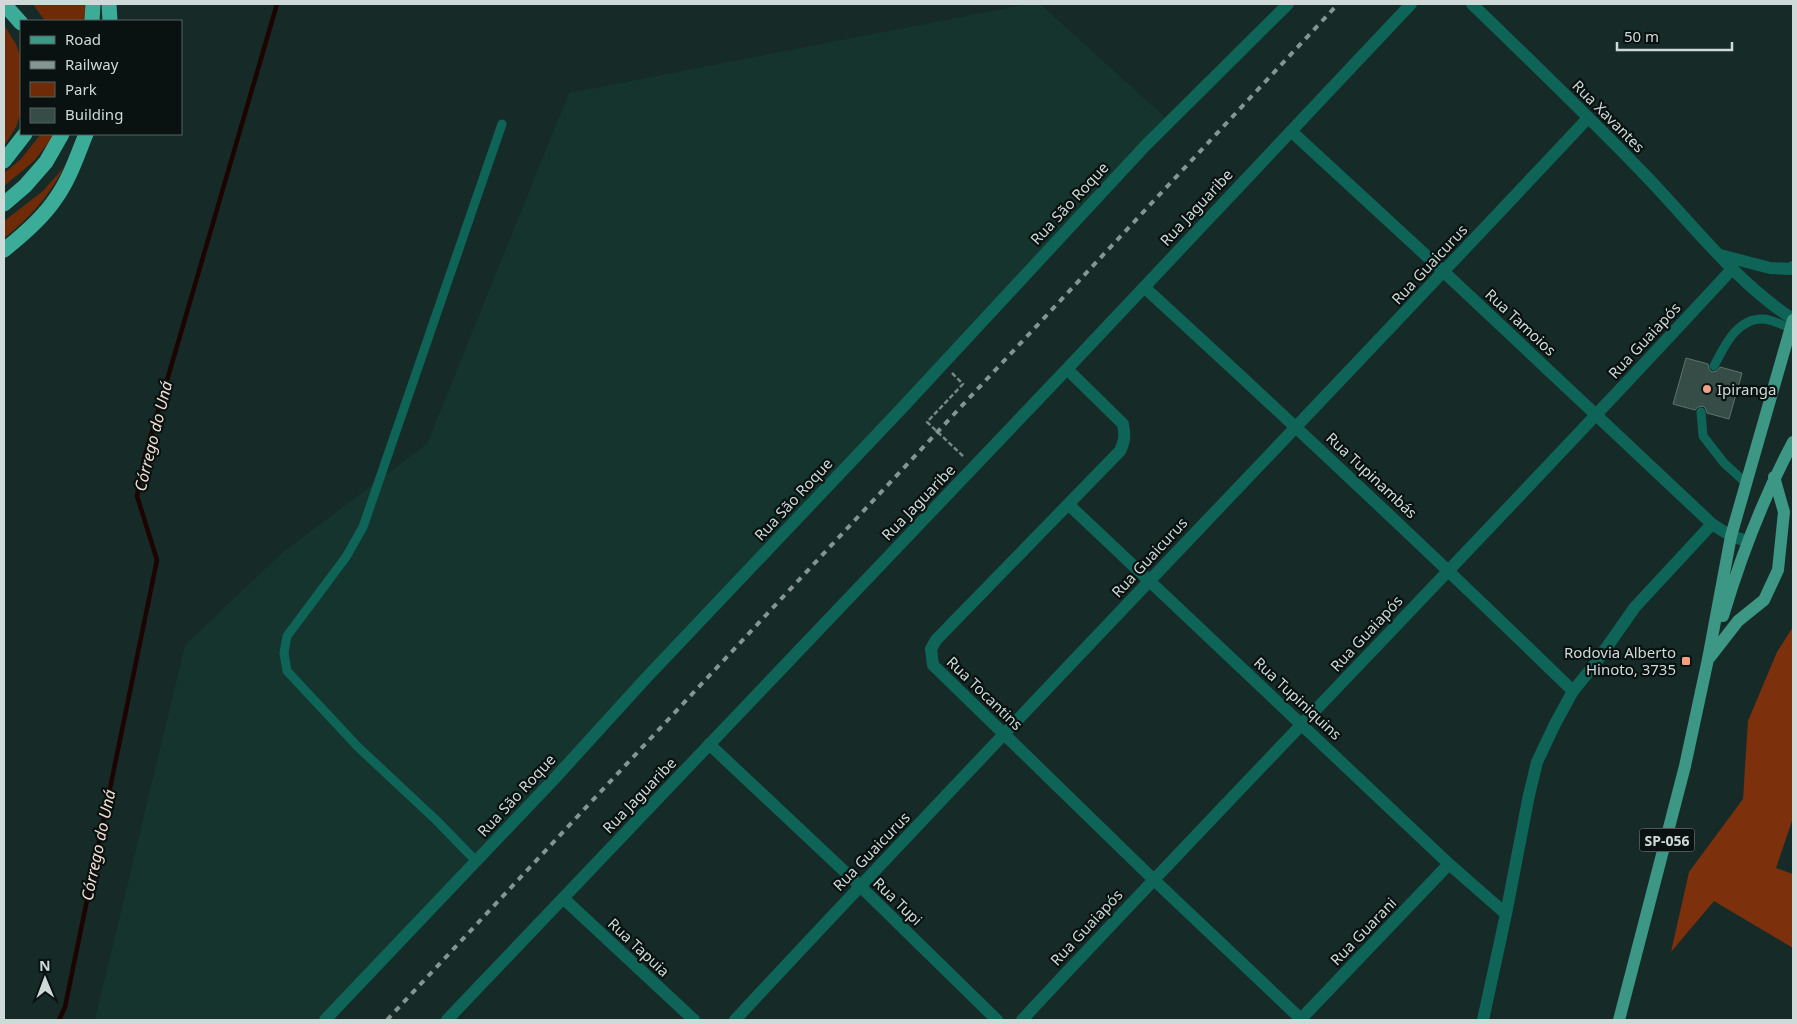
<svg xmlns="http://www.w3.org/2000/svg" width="1797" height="1024" viewBox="0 0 1797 1024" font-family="'Noto Sans',sans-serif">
<rect width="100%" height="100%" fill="#162b27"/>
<path fill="#14342d" d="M1028,4h12l127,115 -849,901h-223l90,-375 98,-93 144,-108 142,-351z"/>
<path fill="#6f2a08" d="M33,4h55v17h-43z
M4,25l12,19 5,14v54l-5,15 -12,19z
M41,134h14l-21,27 -30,25v-13l16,-13z
M64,167c-14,28 -35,52 -60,71v-17l39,-30z"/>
<path fill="#7d300c" d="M1793,627v191l-17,50 17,6v74l-79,-47 -43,51 18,-80 54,-73 5,-78 29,-69z"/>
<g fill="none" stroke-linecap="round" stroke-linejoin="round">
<path stroke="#1c0500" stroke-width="4.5" d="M59,1020l6,-13 92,-447 -20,-64 7,-37 133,-455"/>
</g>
<path fill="#354c47" stroke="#5b736d" d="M1686,358l22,6 1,5 3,3 5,-1 3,-4 22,6 -13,46 -22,-6 -1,-4 -3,-3 -5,1 -3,3 -22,-6z"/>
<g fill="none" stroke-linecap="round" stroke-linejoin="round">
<path stroke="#778884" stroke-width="2.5" stroke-dasharray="5 2.5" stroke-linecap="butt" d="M952,373l11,11 -36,38 37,35"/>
<path stroke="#0e6457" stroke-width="9" d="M1714,366c10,-19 23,-49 50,-47 9,1 18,6 27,9
M1701,412l2,24 21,27 22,20
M476,861l-40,-41 -78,-73 -71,-76 -3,-18 3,-17 59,-79 17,-30 139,-403"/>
<path stroke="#0e6457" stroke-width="12" d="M1472,4c59,57 118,114 175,173 45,47 91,107 146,142
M1291,131l153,141 268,252 19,12 16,5
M1720,255l50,13 21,1 2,-2
M1144,287c145,133 288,267 429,404
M1067,369l56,55c2,11 2,17 -3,27l-184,189 -5,9 2,16 220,214 149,141
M1069,505l380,359 57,50
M709,744l151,142 137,134
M563,898l131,122
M447,1020l620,-651 344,-365
M735,1020c282,-303 570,-600 853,-902
M1022,1020c235,-252 477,-498 711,-752
M1300,1020l149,-156
M1483,1020l23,-106 23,-119 8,-33 18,-38 18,-33 22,-27 40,-57 77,-83"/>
<path stroke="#0e6457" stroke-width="12" d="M325,1020l230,-242 92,-101 255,-269 243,-262 143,-142"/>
<path stroke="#3c9785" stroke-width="12" d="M1723,616c18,-60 40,-118 70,-174
M1710,657l28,-36 26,-21 14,-30 6,-58 -10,-35
M1619,1020l66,-254 23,-107 23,-123 62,-216"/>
<path stroke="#3bac98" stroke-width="15" d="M4,4l17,19
M109,4l1,17
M92,21l1,-17
M4,161l21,-27
M4,204l21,-18 21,-24 16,-28
M4,250c19,-15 39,-32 52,-52 14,-20 21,-42 30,-64"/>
<path stroke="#859592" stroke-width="4" stroke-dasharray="6 6" stroke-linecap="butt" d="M387,1020l951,-1016"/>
</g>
<g fill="#f2a080" stroke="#091210" stroke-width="2">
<circle cx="1707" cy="389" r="5"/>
<rect x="1681" y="656" width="10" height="10" rx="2.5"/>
</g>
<g text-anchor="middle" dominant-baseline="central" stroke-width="4.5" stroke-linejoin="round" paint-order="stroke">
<rect fill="#091210" stroke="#929e9b" stroke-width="1" x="1639.5" y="828.5" width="55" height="23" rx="4"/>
<g font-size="14" font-weight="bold" fill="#cddad7">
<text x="1667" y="840">SP-056</text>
</g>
<g font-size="15" fill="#cddad7" stroke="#091210">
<text transform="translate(1609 116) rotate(45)">Rua Xavantes</text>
<text transform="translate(1069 203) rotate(-47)">Rua São Roque</text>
<text transform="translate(1196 207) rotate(-47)">Rua Jaguaribe</text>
<text transform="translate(1429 264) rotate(-47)">Rua Guaicurus</text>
<text transform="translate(1521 322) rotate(43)">Rua Tamoios</text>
<text transform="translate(1644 340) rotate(-47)">Rua Guaiapós</text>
<text transform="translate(1372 475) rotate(43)">Rua Tupinambás</text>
<text transform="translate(793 499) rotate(-47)">Rua São Roque</text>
<text transform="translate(918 502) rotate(-46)">Rua Jaguaribe</text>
<text transform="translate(1149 557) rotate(-47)">Rua Guaicurus</text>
<text transform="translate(1366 633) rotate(-47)">Rua Guaiapós</text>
<text transform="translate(985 693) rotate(44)">Rua Tocantins</text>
<text transform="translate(1298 698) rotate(43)">Rua Tupiniquins</text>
<text transform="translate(516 795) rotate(-47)">Rua São Roque</text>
<text transform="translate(639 795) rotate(-46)">Rua Jaguaribe</text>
<text transform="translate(871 851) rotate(-46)">Rua Guaicurus</text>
<text transform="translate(898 901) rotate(44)">Rua Tupi</text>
<text transform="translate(1086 927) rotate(-47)">Rua Guaiapós</text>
<text transform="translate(1363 931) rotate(-46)">Rua Guarani</text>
<text transform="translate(639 947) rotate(43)">Rua Tapuia</text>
</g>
<g font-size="15" fill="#cddad7" stroke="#091210" text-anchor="start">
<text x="1717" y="389">Ipiranga</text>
<text x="1676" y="652" text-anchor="end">Rodovia Alberto<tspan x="1676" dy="17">Hinoto, 3735</tspan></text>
</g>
<g font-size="16" font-style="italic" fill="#f5ded4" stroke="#091210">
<text transform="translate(153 436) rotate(-76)">Córrego do Uná</text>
<text transform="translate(98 845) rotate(-78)">Córrego do Uná</text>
</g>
</g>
<rect width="1797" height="1024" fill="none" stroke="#cddad7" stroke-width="10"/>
<rect x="20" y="20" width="162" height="115" fill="#091210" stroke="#576260"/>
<rect x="30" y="36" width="25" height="8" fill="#3c9785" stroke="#576260"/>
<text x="65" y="45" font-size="15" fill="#cddad7">Road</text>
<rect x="30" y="61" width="25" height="8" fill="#859592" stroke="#576260"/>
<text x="65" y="70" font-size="15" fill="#cddad7">Railway</text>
<rect x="30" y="82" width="25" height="15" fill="#6f2a08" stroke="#576260"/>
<text x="65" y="95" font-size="15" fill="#cddad7">Park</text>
<rect x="30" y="108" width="25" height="15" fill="#354c47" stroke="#576260"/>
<text x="65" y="120" font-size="15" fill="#cddad7">Building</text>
<g transform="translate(45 979) rotate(359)" stroke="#091210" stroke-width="4" paint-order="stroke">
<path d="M0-4L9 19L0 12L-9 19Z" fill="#cddad7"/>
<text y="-8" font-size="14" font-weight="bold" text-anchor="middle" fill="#cddad7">N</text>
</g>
<path d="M1617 42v8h115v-8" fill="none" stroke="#cddad7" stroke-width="2.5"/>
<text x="1624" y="42" font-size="15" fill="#cddad7" stroke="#091210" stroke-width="4" paint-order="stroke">50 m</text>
</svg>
